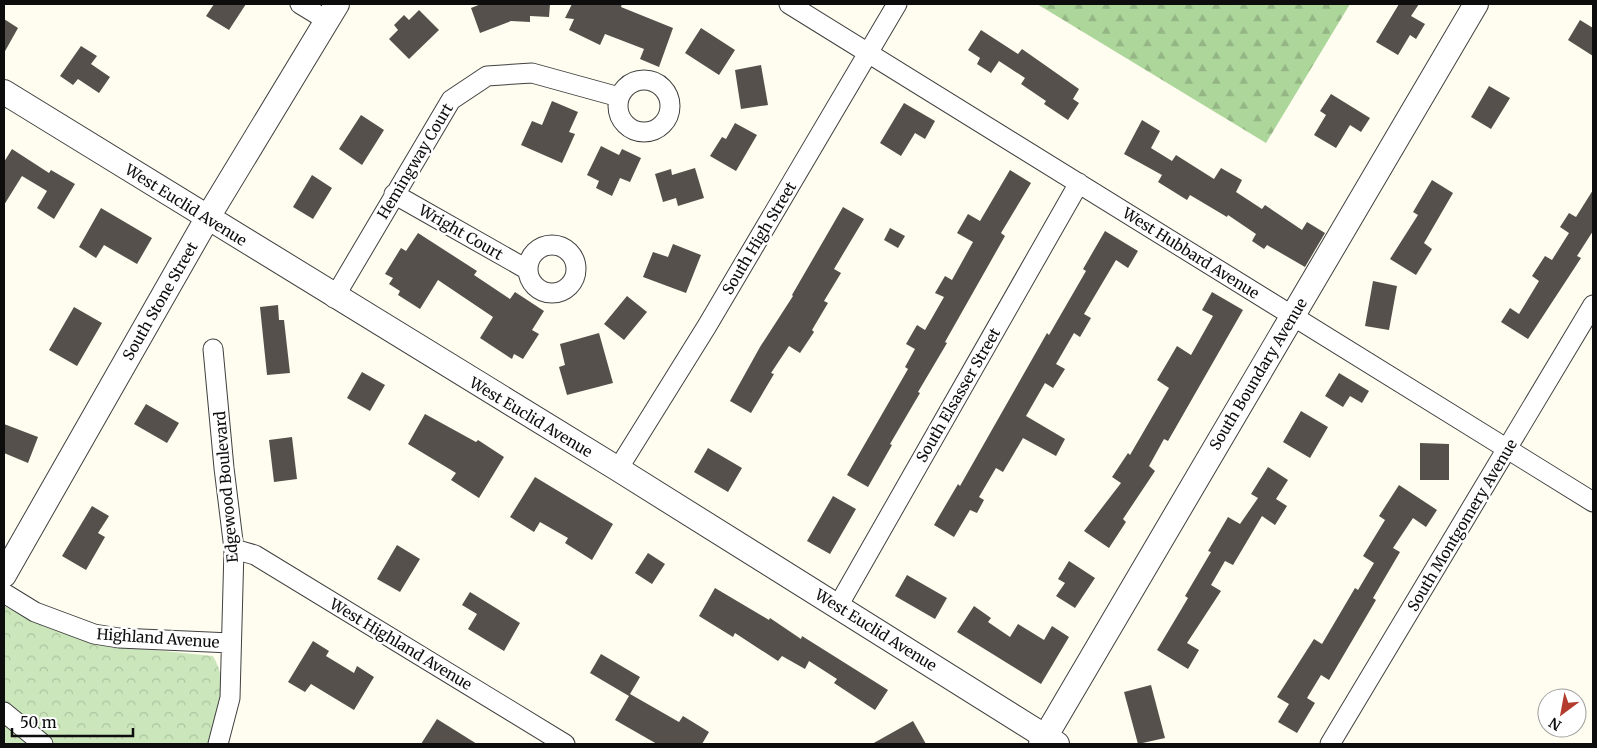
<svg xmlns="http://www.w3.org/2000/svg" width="1597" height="748" viewBox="0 0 1597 748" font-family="Merriweather,serif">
<defs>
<pattern id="forest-firs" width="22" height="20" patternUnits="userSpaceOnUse" patternTransform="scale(1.25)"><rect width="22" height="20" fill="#add69b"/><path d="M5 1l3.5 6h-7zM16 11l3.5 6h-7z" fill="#94b684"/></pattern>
<pattern id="park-crowns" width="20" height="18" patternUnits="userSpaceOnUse" patternTransform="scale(1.25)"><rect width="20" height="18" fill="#cbe6bb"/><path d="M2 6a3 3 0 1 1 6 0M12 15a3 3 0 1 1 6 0" fill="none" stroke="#adc4a0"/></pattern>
</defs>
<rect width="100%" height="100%" fill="#fefdef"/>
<path fill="url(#forest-firs)" d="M1037,4h313l-84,139z"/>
<path fill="url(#park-crowns)" d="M4,606l44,21 46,17 119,12c18,31 5,56 -5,88h-204z"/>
<path fill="#55504b" d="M214,4h32l-17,26 -23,-14z
M481,4h69l-1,13 -19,-1v6l-19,-1 -31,12 -9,-25z
M572,4h50l-1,3 52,21 -14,39 -19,-8 4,-10 -39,-15 -5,11 -31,-15 5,-11 -9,-1z
M1399,4h20l-8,12 14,8 -9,15 -6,-4 -12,20 -22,-13z
M419,10l20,20 -30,29 -20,-20 9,-9 -4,-5 10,-10 5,5z
M4,19l14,9 -14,25z
M1580,20l13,8v28l-25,-16z
M701,28l34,22 -16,25 -34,-22z
M981,30l37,24 4,-5 57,40 -6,10 6,4 -11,17 -24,-16 2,-3 -25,-17 4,-6 -26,-17 -8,12 -14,-9 3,-6 -12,-8z
M81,46l16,10 -6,8 19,13 -11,16 -21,-14 -5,6 -13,-9z
M761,65l7,40 -27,4 -6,-39z
M1489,86l21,12 -19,31 -20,-12z
M1331,94l39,24 -9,14 -11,-7 -14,23 -22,-13 12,-20 -6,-4z
M552,101l26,11 -9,20 6,2 -13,29 -41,-18 11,-24 10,4z
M904,103l31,18 -10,18 -10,-6 -14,23 -21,-13z
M361,115l23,15 -22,35 -23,-16z
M1142,120l18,11 -9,17 21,13 4,-6 38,24 7,-11 21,12 -6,12 26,17 3,-4 37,25 5,-8 18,11 -20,34 -38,-22 -3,4 -12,-8 4,-7 -28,-19 -1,2 -37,-22 -3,5 -29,-18 4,-7 -38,-21z
M735,123l22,12 -21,36 -26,-15 12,-19 4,2z
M601,146l18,9 3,-6 19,9 -11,24 -10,-4 -8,18 -16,-8 3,-7 -12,-6z
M12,149l37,24 2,-3 24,14 -21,35 -17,-11 10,-17 -25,-15 -18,29v-43z
M695,168l9,30 -26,8 -2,-8 -13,4 -8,-28 16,-5 1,6z
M1010,170l21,13 -30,50 4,3 -60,106 2,1 -29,49 2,1 -30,51 2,1 -24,42 -21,-12 61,-106 -3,-2 10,-18 -9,-5 11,-19 8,5 19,-33 -9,-4 10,-17 7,4 21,-38 -16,-9 11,-19 12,7z
M312,175l20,13 -19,31 -20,-12z
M1432,180l21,13 -29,50 8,6 -16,26 -26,-16 28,-44 -5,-3z
M1593,190v41l-16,25 4,2 -53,81 -27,-17 9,-14 9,6 20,-33 -7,-5 13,-20 7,4 17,-27 -9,-6 9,-14 7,4z
M843,207l21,12 -30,50 7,4 -17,28 4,2 -16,27 2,2 -14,21 -11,-7 -18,27 3,1 -23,39 -21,-12 30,-54 33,-51 -1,-1z
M101,208l51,30 -15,26 -33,-19 -8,13 -17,-11z
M890,228l15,8 -7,12 -14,-8z
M1105,231l33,20 -10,17 -12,-8 -32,54 7,4 -11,19 -6,-4 -18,31 9,5 -12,19 -8,-5 -19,33 39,23 -9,17 -33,-18 -20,34 -7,-4 -17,29 5,3 -7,13 -7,-3 -16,27 -20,-12 24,-41 2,2 87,-153 2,2 37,-64 -3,-2z
M418,233l59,38 -3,4 36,24 5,-7 29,19 -12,19 7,4 -16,25 -9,-5 -2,5 -32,-21 13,-21 -55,-37 -18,29 -22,-14 2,-4 -11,-7 4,-6 -8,-4 16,-26 5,3z
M673,244l28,11 -15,38 -43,-16 10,-25 15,5z
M1373,281l24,5 -8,44 -24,-4z
M1212,292l31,18 -75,131 -4,-2 -15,27 6,5 -32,48 3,3 -17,26 -25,-17 37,-48 -9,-6 16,-24 2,2 39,-67 -12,-8 20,-34 14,9 22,-39 -11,-6z
M627,296l20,16 -23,28 -20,-16z
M278,305l1,15h5l6,53 -23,2 -7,-68z
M74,307l28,16 -25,43 -28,-16z
M599,333l14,50 -46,12 -8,-28 6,-2 -5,-21z
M362,372l23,13 -15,26 -23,-13z
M1339,373l30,18 -7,12 -12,-7 -7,11 -18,-11z
M146,404l33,19 -12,20 -33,-19z
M1301,411l27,16 -18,31 -27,-16z
M425,414l51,28 2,-2 26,17 -25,41 -28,-18 5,-7 -48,-29z
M4,424l34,13 -10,26 -24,-10z
M292,437l5,42 -23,3 -5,-42z
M1420,443l29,1v36h-29z
M708,448l34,20 -14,24 -34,-20z
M1268,467l20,13 -12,19 11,7 -12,19 -13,-9 -29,49 -8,-4 -14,24 10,6 -34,52 12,7 -11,19 -31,-19 31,-52 -3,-2 26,-44 -3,-1 20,-34 12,7 18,-26 -7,-4z
M535,477l78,47 -21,36 -27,-17 3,-5 -28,-16 -6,10 -24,-15z
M1399,485l38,25 -11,17 -13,-9 -20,30 7,4 -27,46 3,2 -47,80 -8,-5 -14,23 8,5 -18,30 -19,-11 11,-18 -12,-7 37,-58 8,5 33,-56 3,2 16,-27 -11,-7 22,-36 -6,-4z
M833,496l23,13 -26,45 -23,-13z
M92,506l17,10 -11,17 7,4 -19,33 -24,-14z
M397,545l23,14 -20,33 -23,-13z
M648,553l17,11 -13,20 -17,-11z
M1069,561l26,17 -20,30 -19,-12 9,-13 -7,-4z
M907,575l40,23 -12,21 -40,-23z
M715,588l54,32 1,-2 31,21 1,-3 86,54 -13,20 -41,-27 3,-4 -28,-18 -4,8 -23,-13 -4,5 -43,-28 -2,4 -34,-21z
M470,592l50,31 -16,28 -36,-22 9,-15 -15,-9z
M974,606l17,12 -3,4 22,15 8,-13 26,16 8,-14 17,11 -28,47 -84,-52z
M313,641l16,10 -3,5 28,17 3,-7 17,11 -20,33 -43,-26 -6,8 -17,-10z
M601,654l39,23 -10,17 49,28 4,-6 26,16 -7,12h-45l-42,-24 14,-24 -39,-23z
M1151,685l14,53 -27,6 -14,-52z
M437,719l40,25h-56z
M913,721l13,23h-54z"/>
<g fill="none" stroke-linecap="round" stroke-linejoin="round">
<g stroke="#404040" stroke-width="21">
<path id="minor" d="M300,4l28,17
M789,4l804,498
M618 106a26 26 0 1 1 52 0a26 26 0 1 1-52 0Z
M394,194l134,76
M528 269a24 24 0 1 1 48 0a24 24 0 1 1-48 0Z
M334,298l117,-198 36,-24 45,-3 87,24
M213,349l11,119 10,81 -4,149 -12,46
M618,469l89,-143 190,-322
M234,549l21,6 310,189
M4,593l31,19 59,22 25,4 112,5
M838,606l241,-423
M4,712l39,32
M1330,744l263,-439"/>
</g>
<g stroke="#404040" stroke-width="26">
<path id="tertiary" d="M4,92l614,377 439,275
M4,575l204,-358 129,-213
M1041,744l435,-740"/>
</g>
<use href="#minor" stroke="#fff" stroke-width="19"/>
<use href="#tertiary" stroke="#fff" stroke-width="24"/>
</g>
<g text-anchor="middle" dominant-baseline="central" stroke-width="5" stroke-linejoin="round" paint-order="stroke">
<g font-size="15" fill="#0d0d0d" stroke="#fff">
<text transform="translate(415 161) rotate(-59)">Hemingway Court</text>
<text transform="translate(186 205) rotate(32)">West Euclid Avenue</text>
<text transform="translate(461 232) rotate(30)">Wright Court</text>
<text transform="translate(759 238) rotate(-59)">South High Street</text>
<text transform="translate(1191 253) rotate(32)">West Hubbard Avenue</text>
<text transform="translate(160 301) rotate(-60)">South Stone Street</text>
<text transform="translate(1258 374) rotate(-59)">South Boundary Avenue</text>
<text transform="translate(958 395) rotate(-60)">South Elsasser Street</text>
<text transform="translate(531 417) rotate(31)">West Euclid Avenue</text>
<text transform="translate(226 487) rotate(-95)">Edgewood Boulevard</text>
<text transform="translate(1462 525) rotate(-59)">South Montgomery Avenue</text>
<text transform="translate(876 630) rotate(32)">West Euclid Avenue</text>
<text transform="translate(158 638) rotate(4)">Highland Avenue</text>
<text transform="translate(401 644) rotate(31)">West Highland Avenue</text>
</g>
</g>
<rect width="1597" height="748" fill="none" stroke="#0d0d0d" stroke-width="10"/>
<g transform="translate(1562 713) rotate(212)"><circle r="24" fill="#ffffff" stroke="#9e9e9e"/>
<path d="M0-4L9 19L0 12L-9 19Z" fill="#b43c2f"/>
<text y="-8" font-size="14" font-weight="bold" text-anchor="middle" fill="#0d0d0d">N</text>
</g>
<path d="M12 728v8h121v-8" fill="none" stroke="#0d0d0d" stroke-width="2.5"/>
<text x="20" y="728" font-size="15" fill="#0d0d0d" stroke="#ffffff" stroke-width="4" paint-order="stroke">50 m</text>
</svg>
